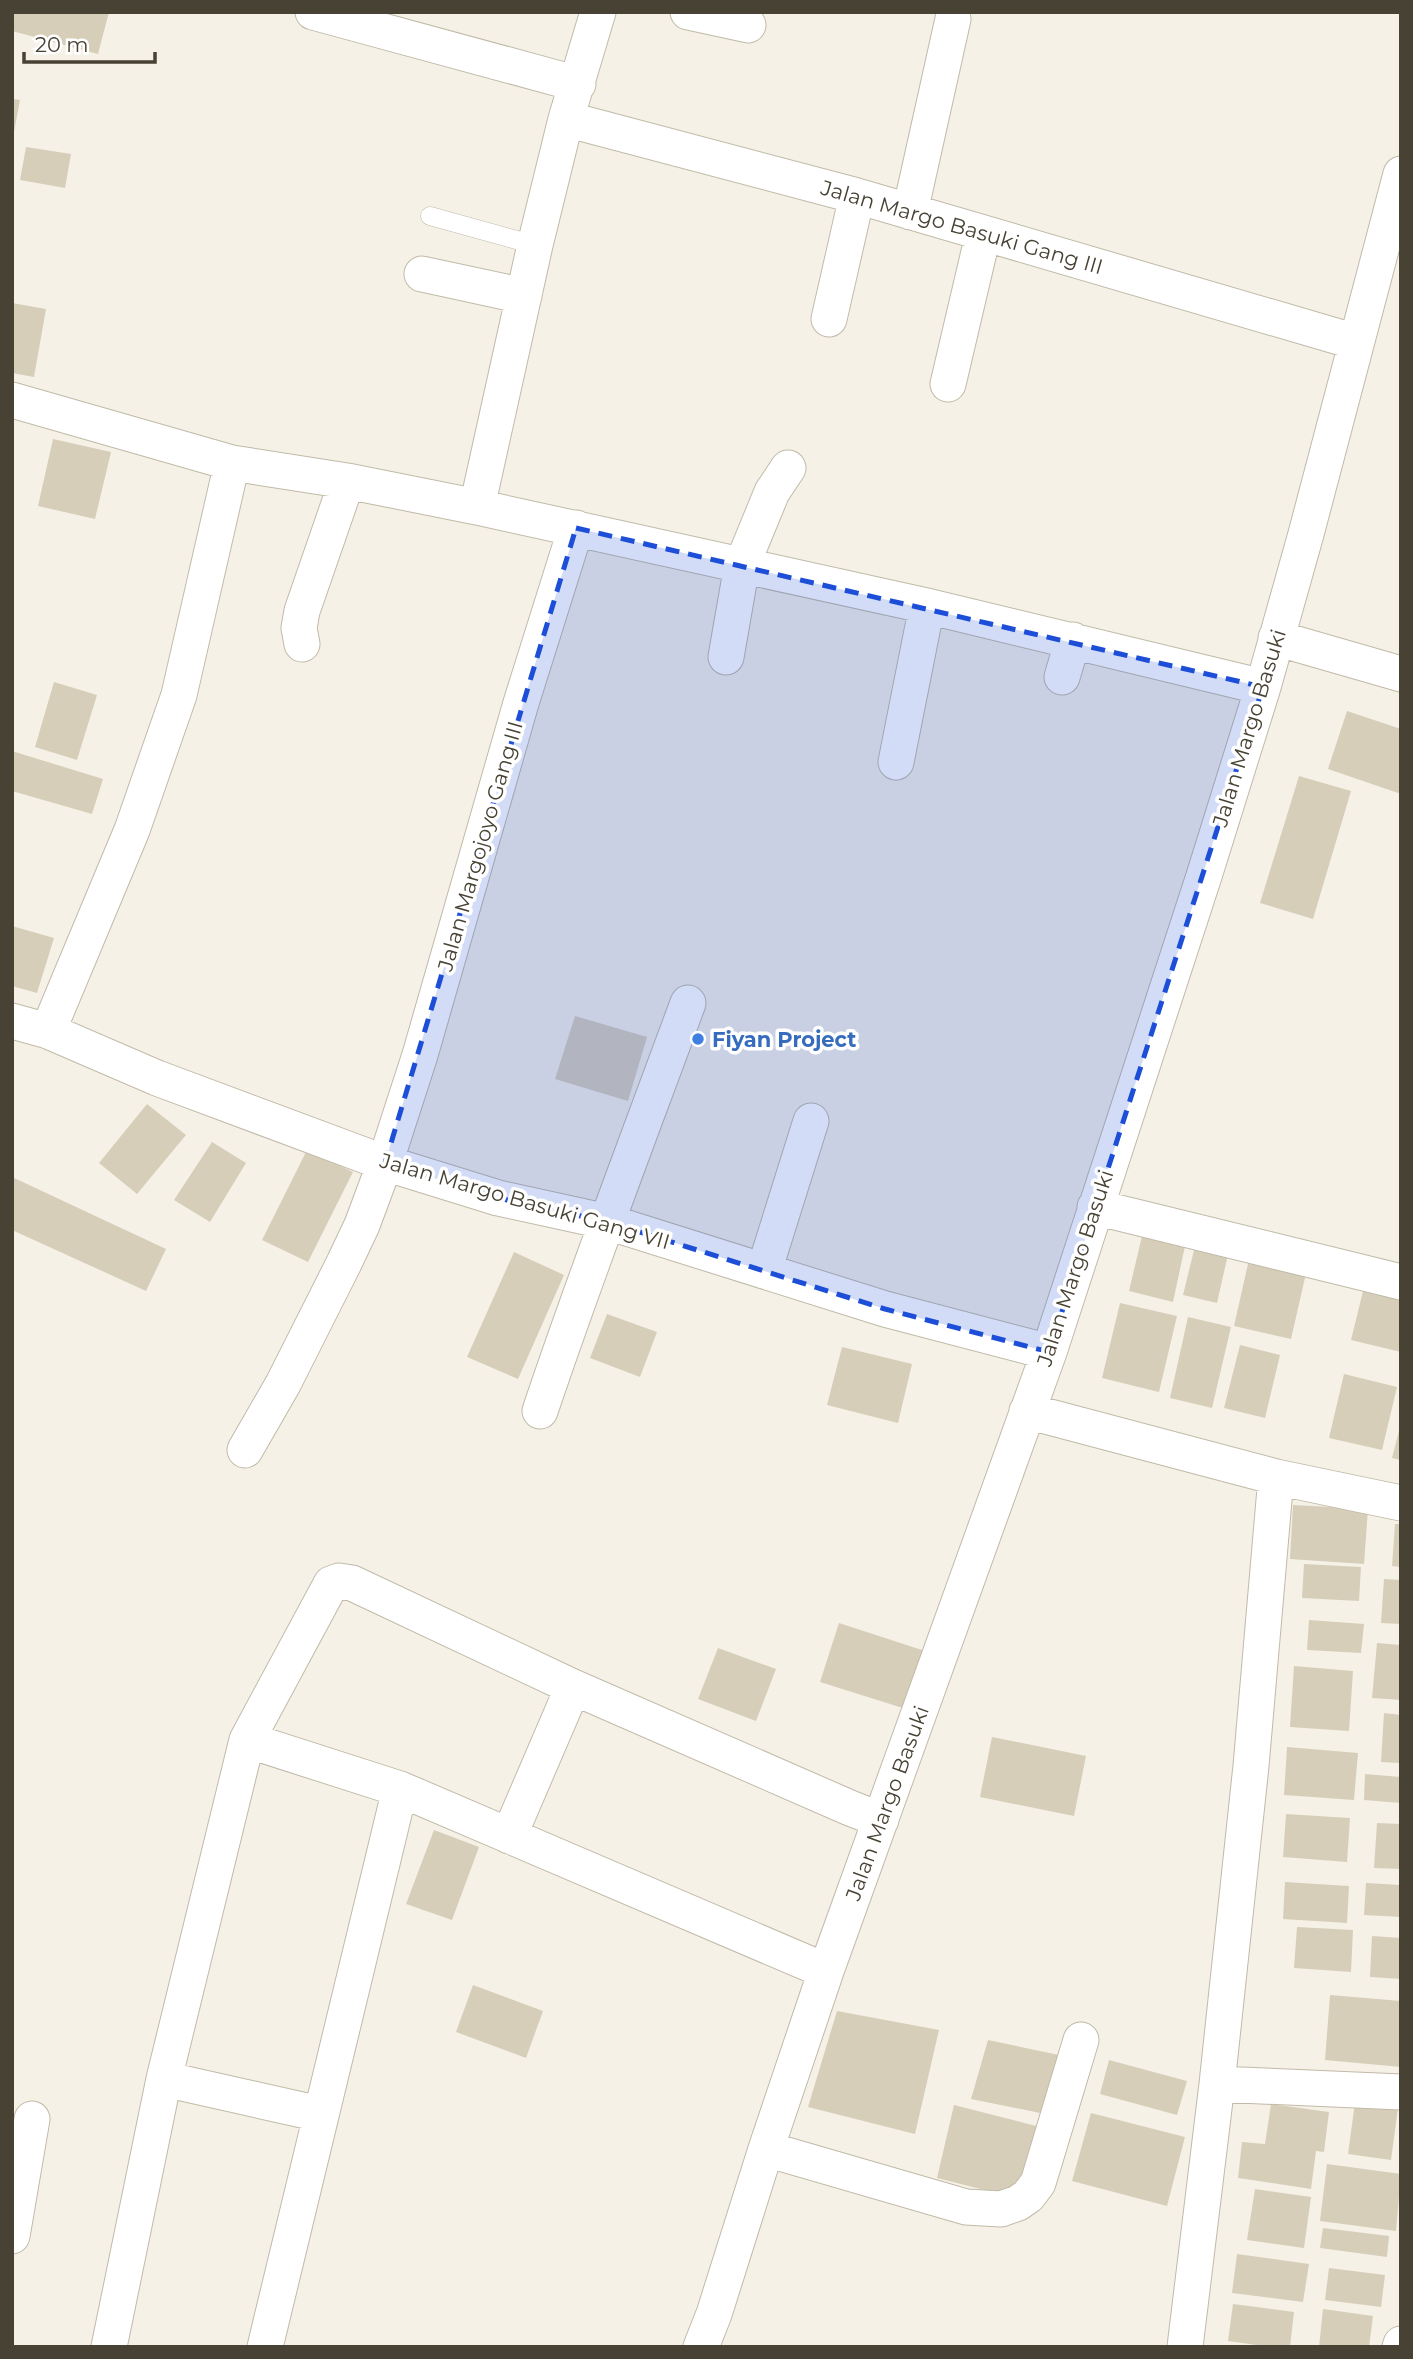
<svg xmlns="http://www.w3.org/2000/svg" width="1413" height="2359" viewBox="0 0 1413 2359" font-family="Montserrat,sans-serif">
<rect width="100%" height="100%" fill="#f5f1e6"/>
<path fill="#d7ceba" d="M12,12h97l-11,42 -86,-23z
M12,99l8,1 -6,32h-2z
M26,147l45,7 -6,34 -45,-8z
M12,303l34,6 -12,68 -22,-4z
M53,439l58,13 -16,67 -57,-13z
M54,682l43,13 -20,65 -42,-13z
M1347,711l54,18v65l-73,-25z
M12,751l91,28 -11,35 -80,-23z
M1299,776l52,15 -38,128 -53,-16z
M12,926l42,12 -17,55 -25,-7z
M575,1016l72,21 -19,64 -73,-22z
M147,1104l39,31 -49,59 -38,-31z
M212,1142l34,21 -36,59 -36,-22z
M307,1150l46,22 -45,90 -46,-22z
M12,1177l154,72 -20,42 -134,-61z
M1142,1236l43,10 -12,56 -44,-11z
M1196,1242l33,8 -12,53 -34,-8z
M514,1252l50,23 -46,104 -51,-22z
M1250,1255l57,14 -16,70 -57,-13z
M1365,1283l36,9v60l-50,-12z
M1120,1303l57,13 -18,76 -57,-14z
M607,1314l50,18 -17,45 -50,-19z
M1188,1317l43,10 -19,81 -42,-10z
M1240,1345l40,10 -15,63 -41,-10z
M842,1347l70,17 -14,59 -71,-18z
M1344,1374l53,13 -15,63 -53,-12z
M1400,1427h1v33l-9,-2z
M1293,1505l75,4 -4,55 -74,-5z
M1395,1524h6v43l-9,-1z
M1304,1564l57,3 -2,34 -57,-3z
M1384,1579l17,1v44l-20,-1z
M1309,1620l55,4 -3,29 -54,-3z
M839,1623l86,28 -19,58 -86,-27z
M1377,1643l24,2v55l-29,-2z
M718,1648l58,21 -20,52 -58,-22z
M1294,1666l59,5 -4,60 -59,-4z
M1384,1713l17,2v48l-20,-1z
M992,1737l94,19 -12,60 -94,-19z
M1287,1747l71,6 -4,47 -70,-5z
M1365,1774l36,3v26l-37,-3z
M1286,1814l64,4 -3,44 -64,-5z
M1377,1823l24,1v45l-27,-1z
M434,1830l45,17 -27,73 -46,-16z
M1285,1882l64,4 -2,37 -64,-4z
M1366,1883l35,2v32l-37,-2z
M1297,1927l56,3 -2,42 -57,-4z
M1372,1936l29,2v41l-31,-2z
M473,1985l70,26 -17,47 -70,-26z
M1330,1995l71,6v66l-76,-7z
M837,2011l102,19 -24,104 -107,-27z
M988,2040l71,15 -14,59 -74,-15z
M1109,2060l78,21 -10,34 -77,-21z
M1355,2102l43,6 -7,52 -43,-6z
M1271,2104l58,8 -5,40 -8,-1 -5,38 -73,-11 4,-36 23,2z
M954,2105l86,22 -6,37 -22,33 -75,-19z
M1091,2113l94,24 -18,69 -95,-25z
M1327,2164l74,10 -5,57 -76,-10z
M1255,2189l56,8 -7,51 -57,-8z
M1323,2228l66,8 -2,21 -67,-9z
M1237,2254l72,10 -6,38 -71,-9z
M1329,2268l56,7 -4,32 -56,-7z
M1233,2304l61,8 -4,35h-19l-43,-6z
M1323,2309l50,7 -4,31h-50z"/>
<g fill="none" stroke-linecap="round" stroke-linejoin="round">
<g stroke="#c1baa8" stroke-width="19">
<path id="lane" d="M430,216l105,29"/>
</g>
<g stroke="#c1baa8" stroke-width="37">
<path id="street" d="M313,12l265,72
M598,12l-32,107 -31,126 -58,262 450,99 336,81
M688,12l60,13
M566,119l291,77 499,146
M910,212l43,-193
M422,274l102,22
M829,319l28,-123
M948,384l35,-149
M12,400l220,63 115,18 130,26
M1276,638l125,36
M302,644l-3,-16 3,-17 45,-130
M726,657l16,-92 30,-73 16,-24
M1062,677l11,-37
M896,762l31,-156
M12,1021l36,10 109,47 228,85 113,35 110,24 277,87 164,43
M48,1031l84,-201 47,-135 53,-232
M1095,1207l306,75
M764,1271l47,-150
M540,1411c46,-137 98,-272 148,-408
M1027,1411l249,66 125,26
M245,1450l38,-66 61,-121 18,-38 23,-62 35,-108 101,-352 55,-175
M247,1740l153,49 426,182
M509,1836l64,-149
M164,2079l156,35
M1217,2084l184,8
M766,2149l200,58 35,2 17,-6 10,-7 10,-13 43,-143
M12,2236l20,-117
M109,2347l55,-268 83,-339 84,-156 8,-3 13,2 221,104 277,121 31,12
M265,2347l135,-558
M701,2347l13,-33 52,-165 60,-178 223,-619 155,-476 59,-189 43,-153 95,-360
M1185,2347l32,-263 34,-318 25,-289
M1400,2347l1,-3"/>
</g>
<use href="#lane" stroke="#fff" stroke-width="18"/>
<use href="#street" stroke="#fff" stroke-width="35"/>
</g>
<path fill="#1d4ed8" fill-opacity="0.2" stroke="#1d4ed8" stroke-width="5" stroke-dasharray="14 9" stroke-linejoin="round" d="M576,528l687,159 -214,665 -164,-43 -277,-87 -110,-24 -113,-35z"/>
<circle fill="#3f7fe0" stroke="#fff" stroke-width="2.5" cx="698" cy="1039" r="7"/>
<g text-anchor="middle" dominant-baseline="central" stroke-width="7" stroke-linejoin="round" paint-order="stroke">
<g font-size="21" fill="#484234" stroke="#fff">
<text transform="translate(962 227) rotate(16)">Jalan Margo Basuki Gang III</text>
<text transform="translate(1249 728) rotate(-73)">Jalan Margo Basuki</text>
<text transform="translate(480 846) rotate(-74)">Jalan Margojoyo Gang III</text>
<text transform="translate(525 1201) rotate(16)">Jalan Margo Basuki Gang VII</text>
<text transform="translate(1075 1268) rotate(-72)">Jalan Margo Basuki</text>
<text transform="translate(887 1803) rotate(-70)">Jalan Margo Basuki</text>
</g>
<g font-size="21" font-weight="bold" fill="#366cbe" stroke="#fff" text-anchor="start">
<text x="712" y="1039">Fiyan Project</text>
</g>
</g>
<rect width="1413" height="2359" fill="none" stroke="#484234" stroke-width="28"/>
<path d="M24 52v10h131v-10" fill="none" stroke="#484234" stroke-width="3.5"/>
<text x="35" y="52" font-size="21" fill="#484234" stroke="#ffffff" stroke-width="5" paint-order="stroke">20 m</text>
</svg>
